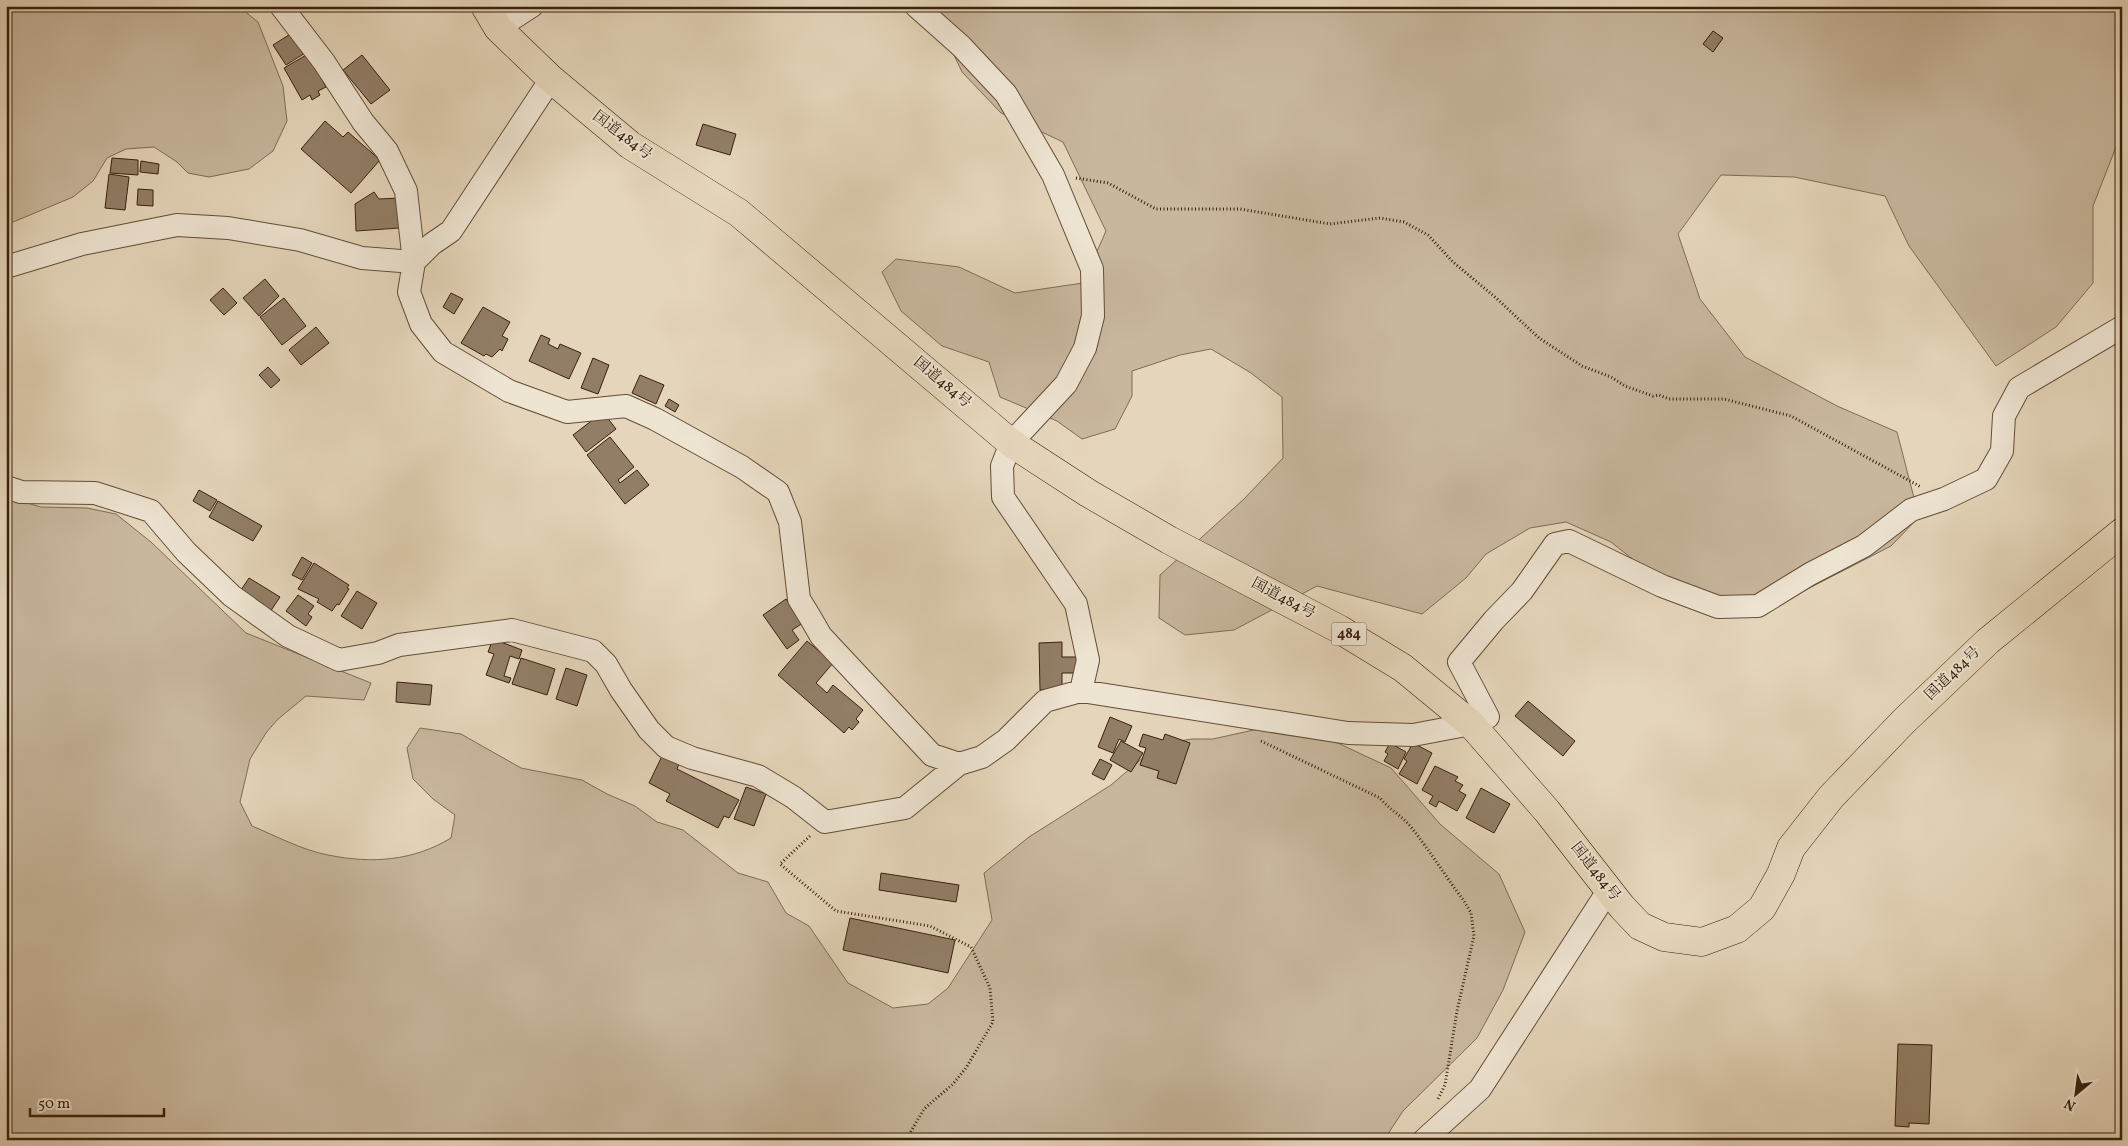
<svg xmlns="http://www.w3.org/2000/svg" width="2128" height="1146" viewBox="0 0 2128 1146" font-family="Vollkorn,'Noto Serif JP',serif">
<rect width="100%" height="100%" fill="#e5d5ba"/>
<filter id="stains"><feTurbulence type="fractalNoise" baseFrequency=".004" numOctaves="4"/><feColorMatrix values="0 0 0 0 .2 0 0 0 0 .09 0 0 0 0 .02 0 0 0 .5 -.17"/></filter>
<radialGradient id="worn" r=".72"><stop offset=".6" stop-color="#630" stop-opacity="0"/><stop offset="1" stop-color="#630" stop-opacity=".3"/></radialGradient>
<path fill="#c8b69d" stroke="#806b55" d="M6,6h232l20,16 25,64 4,35 -14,30 -24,18 -40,8 -21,-4 -11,-11 -23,-15 -28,2 -19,9 -14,23 -20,16 -67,28z
M931,6h1191v134l-4,2 -25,64v77l-37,44 -60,39 -87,-120 -24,-50 -91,-19 -73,-2 -43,59 22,65 45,58 92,49 60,26 22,85 -28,29 -103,53 -36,9 -88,-24 -53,-42 -45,-20 -36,6 -44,26 -20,24 -44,36 -105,-28 -83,44 -49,5 -26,-17 1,-43 84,-76 39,-41 -1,-61 -31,-24 -40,-24 -31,6 -48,16v25l-17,33 -33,10 -25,-18 -57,-24 -11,-35 -47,-16 -41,-35 -19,-39 14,-13 63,8 56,26 68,-10 23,-52 -43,-89 -62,-29 -39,-41z
M6,497l35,10 46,1 29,6 35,28 95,91 125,50 -7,17 -58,-4 -29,24 -11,13 -16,26 -10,43 12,24c24,10 50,24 76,29 44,9 85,6 123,-17l4,-23 -22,-16 -20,-20 -6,-31 13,-20 41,6 60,34 61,12 25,14 28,12 22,16 26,8 55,43 30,9 18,31 23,13 39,57 45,25 35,-4 20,-16 44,-68 -8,-47 45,-36 82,-52 48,-41 33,-5h21l54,-12 58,10 66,31 49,56 59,50 26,58 -22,58 -26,48 -74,73 -19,29h-1378z"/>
<path fill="#927e67" stroke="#38200d" d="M1713,31l10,7 -10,14 -10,-8z
M292,33l13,20 -19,12 -13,-20z
M308,54l18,33 -8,4 2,4 -8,5 -2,-5 -8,5 -18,-32z
M362,55l28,35 -19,14 -28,-34z
M325,121l18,16 5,-5 32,28 -29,33 -50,-44z
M703,124l33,10 -6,21 -34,-10z
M112,158l26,2v15l-28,-2z
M141,161l18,3 -1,10 -18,-2z
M109,174l20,3 -4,33 -20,-2z
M138,189l15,1v16l-16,-1z
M374,192l5,7 20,-1 1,30 -44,3 -1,-27z
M265,279l14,17 -20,20 -16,-18z
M223,288l14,15 -13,12 -14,-15z
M451,293l12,6 -9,15 -11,-7z
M284,298l22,28 -24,19 -22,-28z
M483,307l27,15 -8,14 6,3 -6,12 -2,-2 -8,8 -6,-3 -2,2 -23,-13z
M316,327l13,16 -28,22 -12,-15z
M541,335l9,4 -2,5 10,5 2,-5 21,9 -12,26 -40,-18z
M593,358l16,7 -11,29 -17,-6z
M268,367l12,13 -9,8 -12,-13z
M640,375l24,10 -8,19 -24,-11z
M669,399l10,6 -4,7 -10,-6z
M603,412l13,17 -30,23 -13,-17z
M610,437l24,30 -16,13 2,3 17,-13 12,15 -24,19 -38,-49z
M199,490l18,10 -7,11 -17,-10z
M218,501l44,25 -9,15 -44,-24z
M302,557l10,6 -10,17 -10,-5z
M314,563l35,22 -2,3 2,1 -10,16 -2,-1 -5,7 -15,-9 2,-3 -21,-10z
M249,578l31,19 -10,15 -31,-19z
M357,591l20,12 -15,26 -21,-13z
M298,595l16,11 -6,8 4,3 -6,9 -20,-15z
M786,599l17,24 -11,7 7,10 -12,9 -24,-34z
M493,639l29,11 -3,9 -9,-3 -6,20 7,2 -2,5 -23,-8 8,-21 -6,-2z
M807,641l26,22 -17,20 11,10 6,-8 30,25 -7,9 3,3 -7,8 -3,-3 -5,6 -66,-58z
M1062,642v15h17l1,16h-18v17h-22l-1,-47z
M521,658l34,11 -8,26 -35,-11z
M566,668l21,7 -10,31 -21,-7z
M397,682l35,3 -2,20 -34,-3z
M1528,701l47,40 -12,15 -48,-40z
M1110,717l22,9 -7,16 -6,-3 -6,14 -15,-6z
M1143,734l20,6 2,-6 25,9 -14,41 -19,-6 2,-7 -19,-6 6,-17 -7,-2z
M1121,741l22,12 -12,19 -21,-12z
M1390,743l16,9 -8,17 -14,-8 4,-7 -3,-2z
M1413,743l19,10 -15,31 -18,-10 8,-13 -3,-2z
M662,756l17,8 -2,5 62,31 -10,18 -5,-2 -6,12 -52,-27 4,-7 -21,-11z
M1100,759l12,6 -8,15 -12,-6z
M1435,766l23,11 -3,4 8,4 -4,6 7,4 -9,16 -18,-10 -3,6 -7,-4 4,-7 -11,-6z
M746,787l20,7 -12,32 -20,-7z
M1481,788l29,16 -16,29 -28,-15z
M881,873l78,12 -3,17 -77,-12z
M850,918l105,22 -7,33 -105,-23z
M1898,1044l34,1 -3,79 -20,-1v4l-14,-1z"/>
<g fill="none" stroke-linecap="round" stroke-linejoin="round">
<g stroke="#634d38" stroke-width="24">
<path id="minor" d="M281,6l43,56 39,60 24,29 19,40 8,71 -5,30 12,32 22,28 66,39 58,21 59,-6 29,13 87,48 36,25 12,30 9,77 11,18 11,19 111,119 27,9 23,-7 24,-17 39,-39 36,-10 267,42 65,2 58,-11 17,-7 -29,-55 35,-42 28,-29 33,-47 14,-3 93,45 56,21 40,-1 52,-32 54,-28 47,-36 33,-11 42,-20 16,-28 2,-35 15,-28 103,-61
M916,6l45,40 45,48 47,81 39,94 1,47 -8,32 -19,36 -55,59 -9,23 1,31 73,107 12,56 -7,31
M498,28l34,-22
M6,267l76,-23 95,-19 51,3 72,12 62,18 52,4 18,-18 19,-13 100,-152
M6,487l15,5 74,1 56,18 35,41 46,44 56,40 51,24 39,-7 21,-8 113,-15 81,21 13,13 15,26 28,40 17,17 26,11 66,18 35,21 32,25 80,-14 54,-44
M1424,1140l56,-51 128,-198"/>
</g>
<g stroke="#38200d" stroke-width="29">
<path id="highway" d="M485,6l13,22 53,51 79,66 109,68 272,230 77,50 81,47 170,89 64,39 68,56 76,87 75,96 18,19 24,11 38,5 35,-13 25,-21 19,-34 10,-26 40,-51 73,-76 84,-80 134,-109"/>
</g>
<path stroke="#38200d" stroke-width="3" stroke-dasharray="1 2.5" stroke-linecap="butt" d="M1076,178l32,5 48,26h84l90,15 50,-6 24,4 24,13 25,27 42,35 44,41 43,28 29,11 14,9 28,10 6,-1 10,4h55l67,17 130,71
M1261,741l119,57c9,11 22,18 31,29 19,24 35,50 53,74l7,12 3,23 -17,75 -12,74 -7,14
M810,836l-30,28 56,47 94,15 41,21 19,41 3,34 -27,46 -13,16 -29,25 -18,31"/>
<use href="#minor" stroke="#eee4d2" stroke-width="22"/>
<use href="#highway" stroke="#e5d5ba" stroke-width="28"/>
</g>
<g text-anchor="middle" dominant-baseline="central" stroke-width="4" stroke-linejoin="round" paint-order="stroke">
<rect fill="#eee4d2" stroke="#6f5b48" stroke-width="1" x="1331.5" y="622.5" width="35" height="23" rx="4"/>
<g font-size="14" font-weight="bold" fill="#38200d">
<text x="1349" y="634">484</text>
</g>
<g font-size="15" fill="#38200d" stroke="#eee4d2">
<text transform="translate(622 136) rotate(37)">国道484号</text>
<text transform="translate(942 383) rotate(40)">国道484号</text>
<text transform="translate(1283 599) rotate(28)">国道484号</text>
<text transform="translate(1953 674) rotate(-44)">国道484号</text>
<text transform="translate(1595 872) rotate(52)">国道484号</text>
</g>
</g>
<rect width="2128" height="1146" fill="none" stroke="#e5d5ba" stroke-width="25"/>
<rect x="8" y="8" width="2113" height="1131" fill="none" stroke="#38200d" stroke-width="2.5"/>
<rect x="12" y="12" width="2103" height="1121" fill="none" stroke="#38200d"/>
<g transform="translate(2076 1094) rotate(209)" stroke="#eee4d2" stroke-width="4" paint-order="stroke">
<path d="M0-4L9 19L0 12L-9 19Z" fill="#38200d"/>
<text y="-8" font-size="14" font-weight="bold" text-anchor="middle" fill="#38200d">N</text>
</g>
<path d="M30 1108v8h134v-8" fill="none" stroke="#38200d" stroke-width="2.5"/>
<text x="38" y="1108" font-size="15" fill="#38200d" stroke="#eee4d2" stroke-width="4" paint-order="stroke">50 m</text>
<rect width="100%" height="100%" filter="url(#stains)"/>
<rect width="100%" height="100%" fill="url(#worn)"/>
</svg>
